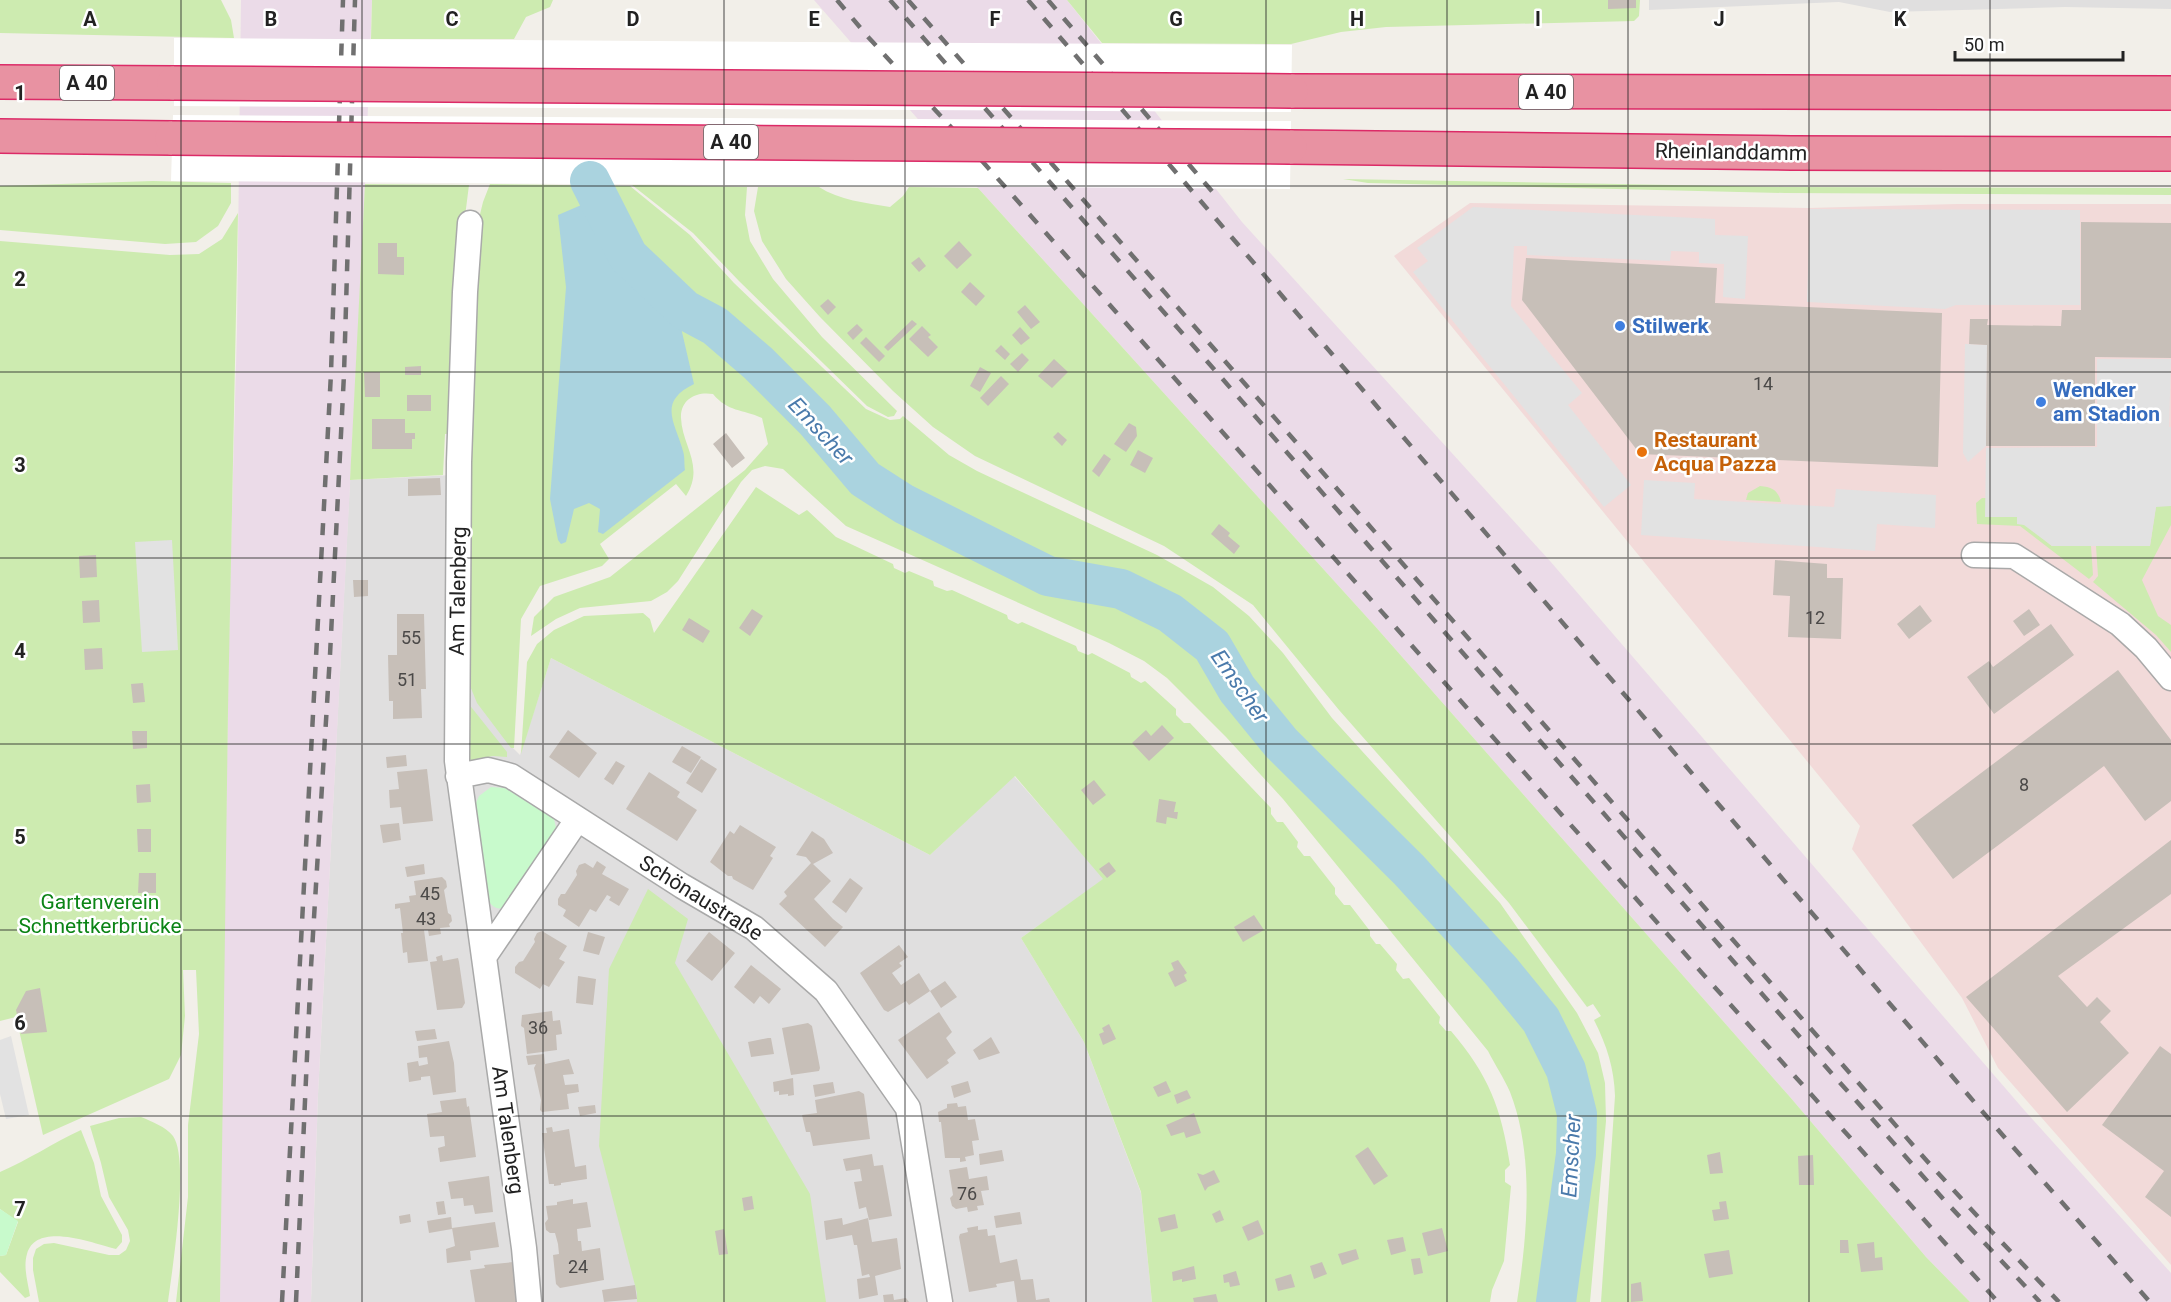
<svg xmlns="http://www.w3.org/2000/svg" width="2171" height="1302" viewBox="0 0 2171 1302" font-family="Roboto,sans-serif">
<rect width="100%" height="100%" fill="#f2efe9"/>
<path fill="#e0dfdf" d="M1649,0h522v9l-106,-2 -175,5 -51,-10 -190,8z
M474,474l38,273 8,8 31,-97 379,197 84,-79 90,103 -83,59 63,104 57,151 11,109h-841l7,-208 32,-614z"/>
<path fill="#f2dad9" d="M1470,203l338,5 149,-4h214v1061l-173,-197 -36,-70 -110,-149 8,-23 -466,-570z"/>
<path fill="#ebdbe8" d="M241,0h131l-9,238 -45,856 -7,208h-91l2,-252 8,-465 7,-256z
M814,0h253l175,222 308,339 475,550 146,162v29h-201l-44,-45 -136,-160 -416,-472 -396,-437z"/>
<path fill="#cdebb0" d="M0,0h221l10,20 3,18 -234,-5z
M372,0h181l-3,7 -24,10 -12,22h-143z
M1067,0h573l-1,16 -5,5 -248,6 -45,5 -50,12 -189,-1z
M1343,179l442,8 386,1v7l-386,-2 -417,-10z
M153,181l78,2v20l-13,23 -22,16 -31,2 -165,-14v-44z
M365,184l104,1 -7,55 -6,193 -11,1 -2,41 -93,5z
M490,184l140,2 60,49 44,48 132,126 24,11 10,-1 3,-3 46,39 28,16 180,84 56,32 36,29 34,37 49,65 168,185 77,110 21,40 7,30 1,38 -16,181h-73c10,-66 18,-146 -7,-210 -6,-14 -15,-27 -22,-41l-205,-252 -57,-62 -59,-59 -23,-17 -35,-18 -263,-117 -63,-57 -18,-3 -13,4 -11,12 -63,99 -11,11 -16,9 -71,7 -24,11 -25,17 3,-19 20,-20 56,-20 135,-107 23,-26 -6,-26c-20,-9 -34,-6 -49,-24 -16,-3 -33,5 -32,24 1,28 24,48 5,78l-10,-12 -76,60 9,15 -7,7 -62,20 -19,33 -7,129h-3l-34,-45 -11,-27 8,-437 9,-37z
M632,185l115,2 -2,28 5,26 23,38 49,58 75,74 -3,5 -6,1 -21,-11 -128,-125 -46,-48z
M758,187h61c20,13 47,16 71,20l13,-11 6,-9 69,1 396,437 416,472 136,160 44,45h-369l14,-206c-1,-28 -8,-50 -21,-76l7,-4 -8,-12 -6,3 -78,-104 -170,-193 -86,-105 -89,-59 -189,-90 -42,-29 -40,-36 -73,-74 -34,-38 -24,-38 -8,-30z
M238,213l-10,497 -8,592h-44l12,-105v-72l11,-91 -3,-64h-13l2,46 -4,39 -12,24 -126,56 -27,-118 -16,4v-780l170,14 29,-1 23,-15z
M1760,486c12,1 18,4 21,16l-35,-2 2,-7z
M756,487l43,28 8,-5 29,27 57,27 1,4 11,5 4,-2 24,10 1,5 13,5 5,-1 55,25 1,4 10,5 4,-2 54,24 2,5 10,4 4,-2 38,20 1,4 10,6 4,-2 31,28v6l8,8h6l81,85v6l6,8h6l15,20 -1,5 7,9h6l25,32v6l9,11h6l20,26v5l6,8h4l17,20 -1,6 7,9 6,-1 31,39 -1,6 7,8h5c38,45 50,76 59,134l-5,5v12l6,4 -7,75 -12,29 -2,12h-338l-11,-110 -57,-150 -63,-104 82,-59 -88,-103 -85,79 -379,-197 -30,96 6,-92 10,-18 17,-14 30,-14 59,-3 7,6 4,14z
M1982,498h4v19h31l35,29h39l2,29 -4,4 -69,-53 -43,-2 -1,-21z
M2156,506h15v19l-29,55 16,36 13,9v27l-15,-17 -63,-53 5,-6 -2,-30h54z
M464,698l43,54v5l-14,-1 -24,5 -5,-2z
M648,889l40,30 -13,44 135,231 16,108h-189v-9l-38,-147 10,-177z
M141,1117c10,4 25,10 32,19 17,24 -1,134 -5,166h-129l-6,-32v-12l3,-9 8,-5 10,-1 55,12h10l7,-5 4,-9 -2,-11 -19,-33 -8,-34 -11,-37 29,-8z
M81,1130l13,33 7,33 21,39v7l-6,7c-24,-6 -80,-28 -89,5 -4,13 1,29 3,42l-5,2 -25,-26v-16l6,-1 12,-33 -18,-13v-37c28,-12 53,-29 81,-42z"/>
<path fill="#c8facc" d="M491,787l14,1 49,31 2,9 -51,79c-7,3 -11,1 -16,-5l-14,-97 4,-9z
M0,1209l18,12 -12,34 -6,1z"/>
<path fill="#e2e2e2" d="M1473,207l242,12v16l33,1 -3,63 -22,-2 1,-33 -25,-1v-11l-28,-1 -1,10 -143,-6v-9h-13l-3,60 71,87 -14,12 63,80 -27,22 -191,-235 15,-11 -11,-13z
M1810,209l270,1v95h-124l-11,4 -138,-7z
M1965,344l22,1 -1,101 -18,16 -5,-9z
M2097,359h74l-2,68h2v79l-15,1 -6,39h-98l-28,-21 -7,-1v-7h-32l1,-69 111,-1z
M1644,480l51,3 -1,16 140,8 2,-18 100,6 -1,33 -58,-4 -2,27 -234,-16z
M172,540l6,110 -36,2 -7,-110z
M11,1036l18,79 -23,4 -6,-25v-54z"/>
<path fill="#aad3df" d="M586,203l27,56 50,51 16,9 15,65c-37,18 -19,38 -11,67 2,6 1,13 2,19l-82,64 -5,-2 2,-23 -11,-6 -15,6 -8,33 -5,2 -3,-4 -8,-41 16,-212 -8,-72z"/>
<path fill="#fff" d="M174,38l1118,7 -1,67 -1117,-6z
M173,115l1118,6 -1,68 -1119,-8z"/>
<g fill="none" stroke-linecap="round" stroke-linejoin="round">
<path stroke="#aad3df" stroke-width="40" d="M590,181l38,75 57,54 30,16 43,37 57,57 50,59 39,25 144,72 73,13 49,24 42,33 25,43 44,54 128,127 92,101 40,49 25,50 11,44 -1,40 -20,148"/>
</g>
<path fill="#c7bfb8" d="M1608,0h28v8l-28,1z
M2081,222l90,1v135l-76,-1v89h-109l1,-101 -18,-1 1,-25h18l-1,6 74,1 1,-16h19z
M959,241l13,14 -15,14 -13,-13z
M378,243h19v14h7v18l-26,-1z
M919,257l7,9 -7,6 -8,-9z
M1526,258l191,10 -2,35 227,10 -4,154 -298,-13 -118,-154z
M970,282l15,14 -9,10 -15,-14z
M828,299l8,8 -8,8 -8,-9z
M1025,305l15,17 -9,7 -14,-17z
M912,320l5,4 -29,27 -4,-4z
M857,324l6,6 -10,10 -6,-7z
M922,326l9,9 -3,2 10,10 -10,10 -19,-18z
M1020,327l10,11 -9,7 -9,-10z
M866,337l19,19 -6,6 -19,-19z
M1001,345l9,9 -5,6 -10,-9z
M1022,353l7,7 -11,12 -8,-8z
M1054,359l14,13 -16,16 -14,-12z
M421,366v9h-16v-8z
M980,367l11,6 -11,19 -10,-6z
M364,372h16v25h-15z
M1001,376l8,8 -21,22 -8,-8z
M407,395h24v16h-24z
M372,419h33v14h10v6h-3v10h-40z
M1129,423l7,4 1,9 -11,16 -12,-8z
M1058,432l9,8 -5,6 -9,-9z
M726,433l19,25 -13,10 -19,-24z
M1138,450l15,8 -8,15 -15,-8z
M1104,454l7,5 -12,18 -7,-6z
M440,478l1,17 -33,1v-17z
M1219,524l11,9 -2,3 12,10 -6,8 -23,-20z
M96,555l1,22 -17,1 -1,-22z
M1775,560l52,4v14h16l-2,61 -53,-2 2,-41 -17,-1z
M353,580h15v16l-14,1z
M99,600l1,22 -17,1 -1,-22z
M1920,605l12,16 -23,18 -12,-15z
M752,609l11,7 -13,20 -11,-8z
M2029,609l11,16 -16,11 -11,-15z
M397,614h27l2,75h-5l1,29 -29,1v-18h-4l-1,-46h9z
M689,618l21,13 -7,12 -21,-13z
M2051,624l23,31 -80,59 -27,-37 22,-16 4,6z
M102,648l1,21 -18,1 -1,-21z
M2118,670l53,70v61l-26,20 -41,-55 -151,113 -41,-54z
M143,683l2,19 -12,1 -2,-19z
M1162,725l12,13 -25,23 -17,-18 14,-13 5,6z
M568,730l29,23 -18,25 -30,-21z
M132,731h15v17l-14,1z
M682,746l19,11 -10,16 -19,-11z
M406,755l1,11 -20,2 -1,-11z
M701,759l16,10 -15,24 -16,-10z
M616,761l9,5 -12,19 -9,-6z
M427,769l6,52 -30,3 -2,-17 -11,1 -1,-18 10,-1 -2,-17z
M649,772l31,20 -3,5 20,13 -20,31 -51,-32z
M1094,780l12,15 -13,10 -12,-15z
M150,784l1,18 -14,1 -1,-18z
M1159,799l17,3 -2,10h4l-1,7 -10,-2 -1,7 -10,-2z
M399,823l2,17 -18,3 -3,-18z
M740,825l36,22 -6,9 3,2 -20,32 -20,-11 -1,-3h-4l-18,-14 20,-31 4,3z
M137,829h14v23h-13z
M812,831l12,8 9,14 -20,11 18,17 -17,18 19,20 10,8 -18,20 -46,-43 8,-8 -3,-4 27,-29 -5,-6 -10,-2z
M2171,840v54l-113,82 29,31 10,-10 14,14 -11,11 29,31 -62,59 -101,-115z
M597,861l9,6 -4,7 27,15 -10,17 -10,-6 2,-3 -4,-2 -11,17 -6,-3 -11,18 -16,-11 3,-6 -8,-5v-6l3,-5h4l12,-19 -1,-4 3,-6 6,-2 8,5z
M1109,862l7,9 -9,7 -8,-9z
M424,864l1,10 -18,3 -2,-10z
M139,873h17v20h-18z
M442,877l4,4 1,6 -3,3 4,23 3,2 1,6 -3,3 1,3 -10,1 1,6 -12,2 -1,-6h-4l4,31 -20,2 -1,-11 -4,1 -2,-20h2l-3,-25 -5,1v-5l15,-2 -1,-6 7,-1 -2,-14z
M850,878l13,10 -17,25 -14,-11z
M1254,915l10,15 -21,12 -9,-15z
M542,931l25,15 -8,13 6,3 -6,9 -10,16 -6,-3 -3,5 -25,-16v-6l4,-5 4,-1 12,-19 -1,-3 3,-6z
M588,932l17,5 -6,18 -16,-4z
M709,932l26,21 -23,28 -26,-20z
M899,945l9,12 -9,6 3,3 -10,7 9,12 18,-12 11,18 15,-10 12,16 -16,11 -11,-17 -21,14 -3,-4 -18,11 -4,-2 -24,-37z
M442,955l1,6 15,-3 1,4 6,41 -3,5 -25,2 -7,-48 7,-1 -1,-4z
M1178,960l9,13 -3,2 3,6 -12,6 -7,-14 6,-3 -3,-7z
M751,965l30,24 -12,15 -9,-8 -6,8 -20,-17z
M578,976l18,3 -3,26 -17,-2z
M40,988l7,44 -26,2 -5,-24 10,-19z
M552,1011l1,10 7,-1 2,14 -6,1 1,15 -30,4 -3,-26 -3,-2 1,-11z
M939,1012l13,20 -6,6 10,15 -9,7 2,3 -22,16 -29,-39z
M808,1023l4,3 8,42 -1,3 -28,4 -9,-47z
M1109,1024l7,15 -13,6 -4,-11 5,-2 -2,-4z
M435,1029l2,10 -20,2 -2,-10z
M991,1037l9,16 -21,7 -6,-10z
M768,1038h3l3,16 -23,3 -3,-15z
M449,1041l5,22 2,29 -23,3 -3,-19 -9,1v3l-12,2 -2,-19 11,-2 1,5 9,-2 -1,-7 -8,1 -1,-12z
M2160,1046l11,8v163l-26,-20 19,-26 -62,-46z
M544,1054l1,10 24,-5 5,15 -11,1 2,10 13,-1 1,8 -12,2 2,15 -27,3 -2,-2 1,-10 -7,-32 2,-4 -8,1 -2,-9z
M793,1078l1,17 -6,1v-2l-9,1v-4l-5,1 -1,-10z
M968,1081l3,11 -17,6 -3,-12z
M1166,1081l5,11 -13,5 -5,-10z
M833,1082l2,11 -20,4 -2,-12z
M1187,1090l4,8 -14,6 -3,-9z
M859,1091l5,3 6,45 -57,7 -3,-14h-4l-4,-17 15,-2 -2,-13z
M466,1098l1,9 2,-1 7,51 -36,5 -2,-14 7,-2 -1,-10 -14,1 -3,-23 15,-2 -2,-11z
M957,1103l1,4 8,-1 2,14 7,-1 4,21 -7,1 2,14 -9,2 1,4 -6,1v-4h-15l-4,-36h-2l-1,-10 9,-4v-4z
M595,1105l1,8 -16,3 -2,-9z
M1194,1113l7,20 -15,5 -2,-6 -13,4 -5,-11z
M552,1127l1,5 16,-3 6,38 11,-2 1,14 -26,4v2l-7,1v-2h-5l-7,-51h5l-1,-5z
M1368,1147l20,29 -14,9 -19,-29z
M1002,1150l2,11 -24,4 -1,-11z
M1720,1152l3,21 -13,1 -3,-19z
M872,1154l2,12 9,-1 9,51 -23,4 -3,-13 -7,2 -5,-27 8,-1 -2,-12 -14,2 -3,-12z
M1813,1155l1,30h-15l-1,-29z
M967,1167l2,12 18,-3 2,14 -8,1 3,14 -7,1 1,4 -10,2 -1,-5 -11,2 -4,-3 -2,-8 3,-3 -4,-25z
M1214,1170l6,12 -12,5 -3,4 -8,-18 6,2z
M489,1176l4,36 -18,2 -2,-9 -9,1 -1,-8 -12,1 -3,-17z
M752,1196l2,13 -10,2 -2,-13z
M573,1199v5l14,-2 4,25 -14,2 1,12h3l1,10 18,-3 4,32 -44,8 -4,-4 -3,-29 6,-1 -1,-10 -3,-11h-5l-4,-3 -1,-7 3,-4 -2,-13 11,-1v-3z
M444,1201l2,13 -8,1 -2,-13z
M1726,1201l3,18 -15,2 -2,-11 8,-1 -1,-7z
M1220,1210l4,10 -8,3 -4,-9z
M1020,1212l2,12 -26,4 -2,-12z
M410,1214l1,8 -11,2 -1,-8z
M1175,1214l3,14 -17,4 -3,-14z
M451,1217l1,12 -23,4 -2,-12z
M842,1218l1,7 25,-7 4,24 25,-4 4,31 -26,7 3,19 -19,4 -2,-20 13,-2 -1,-3 -7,2 -5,-31h-3l-2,-10 -26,5 -2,-19z
M1258,1220l6,14 -16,7 -6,-14z
M495,1222l4,25 -29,4 1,9 -24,3 -1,-14 9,-3 -3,-18z
M978,1226v4l9,-1 1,7 7,-1 5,28 17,-4 4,21 12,-1 3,21 13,-2 1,4h-33l-3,-21 -18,3 1,3 -28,5 -10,-55 1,-3 8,-2 -1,-4z
M1442,1228l6,23 -20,5 -6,-23z
M724,1229l4,25 -9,1 -4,-24z
M1403,1237l3,14 -15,4 -4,-15z
M1840,1240h8l1,13h-9z
M1874,1242l1,16 7,-1 1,13 -22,2 -4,-28z
M1356,1249l3,10 -17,6 -4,-11z
M1729,1250l4,24 -24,4 -5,-24z
M1420,1258l3,15 -9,2 -3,-16z
M514,1262l5,40h-44l-5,-32 15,-2 -1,-3z
M1322,1262l5,12 -13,5 -4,-13z
M1194,1266l2,13 -14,3v-3l-9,2 -1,-9z
M1236,1271l4,14 -10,2 -1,-5 -5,1 -1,-8z
M1291,1274l4,13 -17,4 -3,-12z
M1641,1282l2,19 -12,1v-18z
M635,1285l2,14 -33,3 -2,-12z
M893,1294l1,6 12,-2 3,4h-25l-1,-7z
M1216,1294l2,8h-24l-1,-4z"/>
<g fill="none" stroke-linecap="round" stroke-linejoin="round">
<g stroke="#a9a9a9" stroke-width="27">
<path id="street" d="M470,223l-5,69 -6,170 -2,299 67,487 5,54
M1974,555l40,1 106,68 26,24 25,30
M458,776l30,-6 23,6 171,110 72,42 72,63 82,117 32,194
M484,957l93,-137"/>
</g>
<g stroke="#dc2a67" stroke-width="36">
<path id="highway" d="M0,82l174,1
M1291,91l880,2
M0,136l172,2
M1290,147l501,6 380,1"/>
</g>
<use href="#street" stroke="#fff" stroke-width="24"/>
<use href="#highway" stroke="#e892a2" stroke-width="33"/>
<path stroke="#707070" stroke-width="4.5" stroke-dasharray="12 12" stroke-linecap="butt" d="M837,0l32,38 114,124 719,811 296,329
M890,0l937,1068 118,133 95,101
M908,0l1019,1161 65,71 67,70
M1028,0l978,1139 144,163
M1048,0l168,196
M282,1302l49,-929 12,-373
M296,1302l15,-335 19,-312 14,-281 11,-374"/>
<g stroke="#dc2a67" stroke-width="36" stroke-linecap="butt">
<path id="highway-bridge" d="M174,83l1117,8
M172,138l1118,9"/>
</g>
<use href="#highway-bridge" stroke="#e892a2" stroke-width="33"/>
</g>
<path fill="none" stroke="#222" stroke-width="1.5" stroke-opacity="0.55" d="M181,0v1302M362,0v1302M543,0v1302M724,0v1302M905,0v1302M1086,0v1302M1266,0v1302M1447,0v1302M1628,0v1302M1809,0v1302M1990,0v1302M0,186h2171M0,372h2171M0,558h2171M0,744h2171M0,930h2171M0,1116h2171"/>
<g fill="#3f7fe0" stroke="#fff" stroke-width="2">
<circle cx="1620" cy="326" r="6"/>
<circle cx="2041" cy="402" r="6"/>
</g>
<circle fill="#e8710a" stroke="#fff" stroke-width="2" cx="1642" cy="452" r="6"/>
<g text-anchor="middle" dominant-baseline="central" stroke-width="5" stroke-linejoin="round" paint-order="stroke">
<g font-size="18" fill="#4b4948">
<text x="1763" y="383">14</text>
<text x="1815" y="617">12</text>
<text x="411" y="637">55</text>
<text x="407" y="679">51</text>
<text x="2024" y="784">8</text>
<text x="430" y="893">45</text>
<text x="426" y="918">43</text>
<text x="538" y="1027">36</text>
<text x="967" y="1193">76</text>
<text x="578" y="1266">24</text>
</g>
<g fill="#fff" stroke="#646464" stroke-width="1.5">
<rect x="60" y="66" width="54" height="34" rx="4.5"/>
<rect x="1519" y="75" width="54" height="34" rx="4.5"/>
<rect x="704" y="125" width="54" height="34" rx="4.5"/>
</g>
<g font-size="20" font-weight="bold" fill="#222">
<text x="87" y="83">A 40</text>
<text x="1546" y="92">A 40</text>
<text x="731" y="142">A 40</text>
</g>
<g font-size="21" fill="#222" stroke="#fff">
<text transform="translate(1731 152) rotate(1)">Rheinlanddamm</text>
<text transform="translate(458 591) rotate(-89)">Am Talenberg</text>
<text transform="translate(701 898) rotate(32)">Schönaustraße</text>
<text transform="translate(508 1130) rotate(82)">Am Talenberg</text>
</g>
<g font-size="21" font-weight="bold" fill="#366cbe" stroke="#fff" text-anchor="start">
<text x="1632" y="326">Stilwerk</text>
<text x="2053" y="390">Wendker<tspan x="2053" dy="24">am Stadion</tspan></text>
</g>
<g font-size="21" font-weight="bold" fill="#c56008" stroke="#fff" text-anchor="start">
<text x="1654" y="440">Restaurant<tspan x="1654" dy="24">Acqua Pazza</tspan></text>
</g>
<g font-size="21" fill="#0c8416" stroke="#fff">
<text x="100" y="902">Gartenverein<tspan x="100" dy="24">Schnettkerbrücke</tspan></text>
</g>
<g font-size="22" font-style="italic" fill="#4a7aab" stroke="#fff">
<text transform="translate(821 431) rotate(47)">Emscher</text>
<text transform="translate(1240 686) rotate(55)">Emscher</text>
<text transform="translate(1571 1156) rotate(-87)">Emscher</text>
</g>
</g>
<g font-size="20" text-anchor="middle" font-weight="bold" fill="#222" stroke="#fff" stroke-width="5" stroke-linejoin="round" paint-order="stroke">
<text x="90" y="26">A</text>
<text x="271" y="26">B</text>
<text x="452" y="26">C</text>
<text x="633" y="26">D</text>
<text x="814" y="26">E</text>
<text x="995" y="26">F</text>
<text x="1176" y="26">G</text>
<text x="1357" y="26">H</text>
<text x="1538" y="26">I</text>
<text x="1719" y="26">J</text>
<text x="1900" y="26">K</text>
<text x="20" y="100">1</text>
<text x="20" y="286">2</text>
<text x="20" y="472">3</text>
<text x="20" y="658">4</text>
<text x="20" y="844">5</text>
<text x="20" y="1030">6</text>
<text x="20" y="1216">7</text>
</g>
<path d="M1955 51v9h168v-9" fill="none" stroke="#222222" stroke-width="3"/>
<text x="1964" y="51" font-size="18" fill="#222222" stroke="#ffffff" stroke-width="4.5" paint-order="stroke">50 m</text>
</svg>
